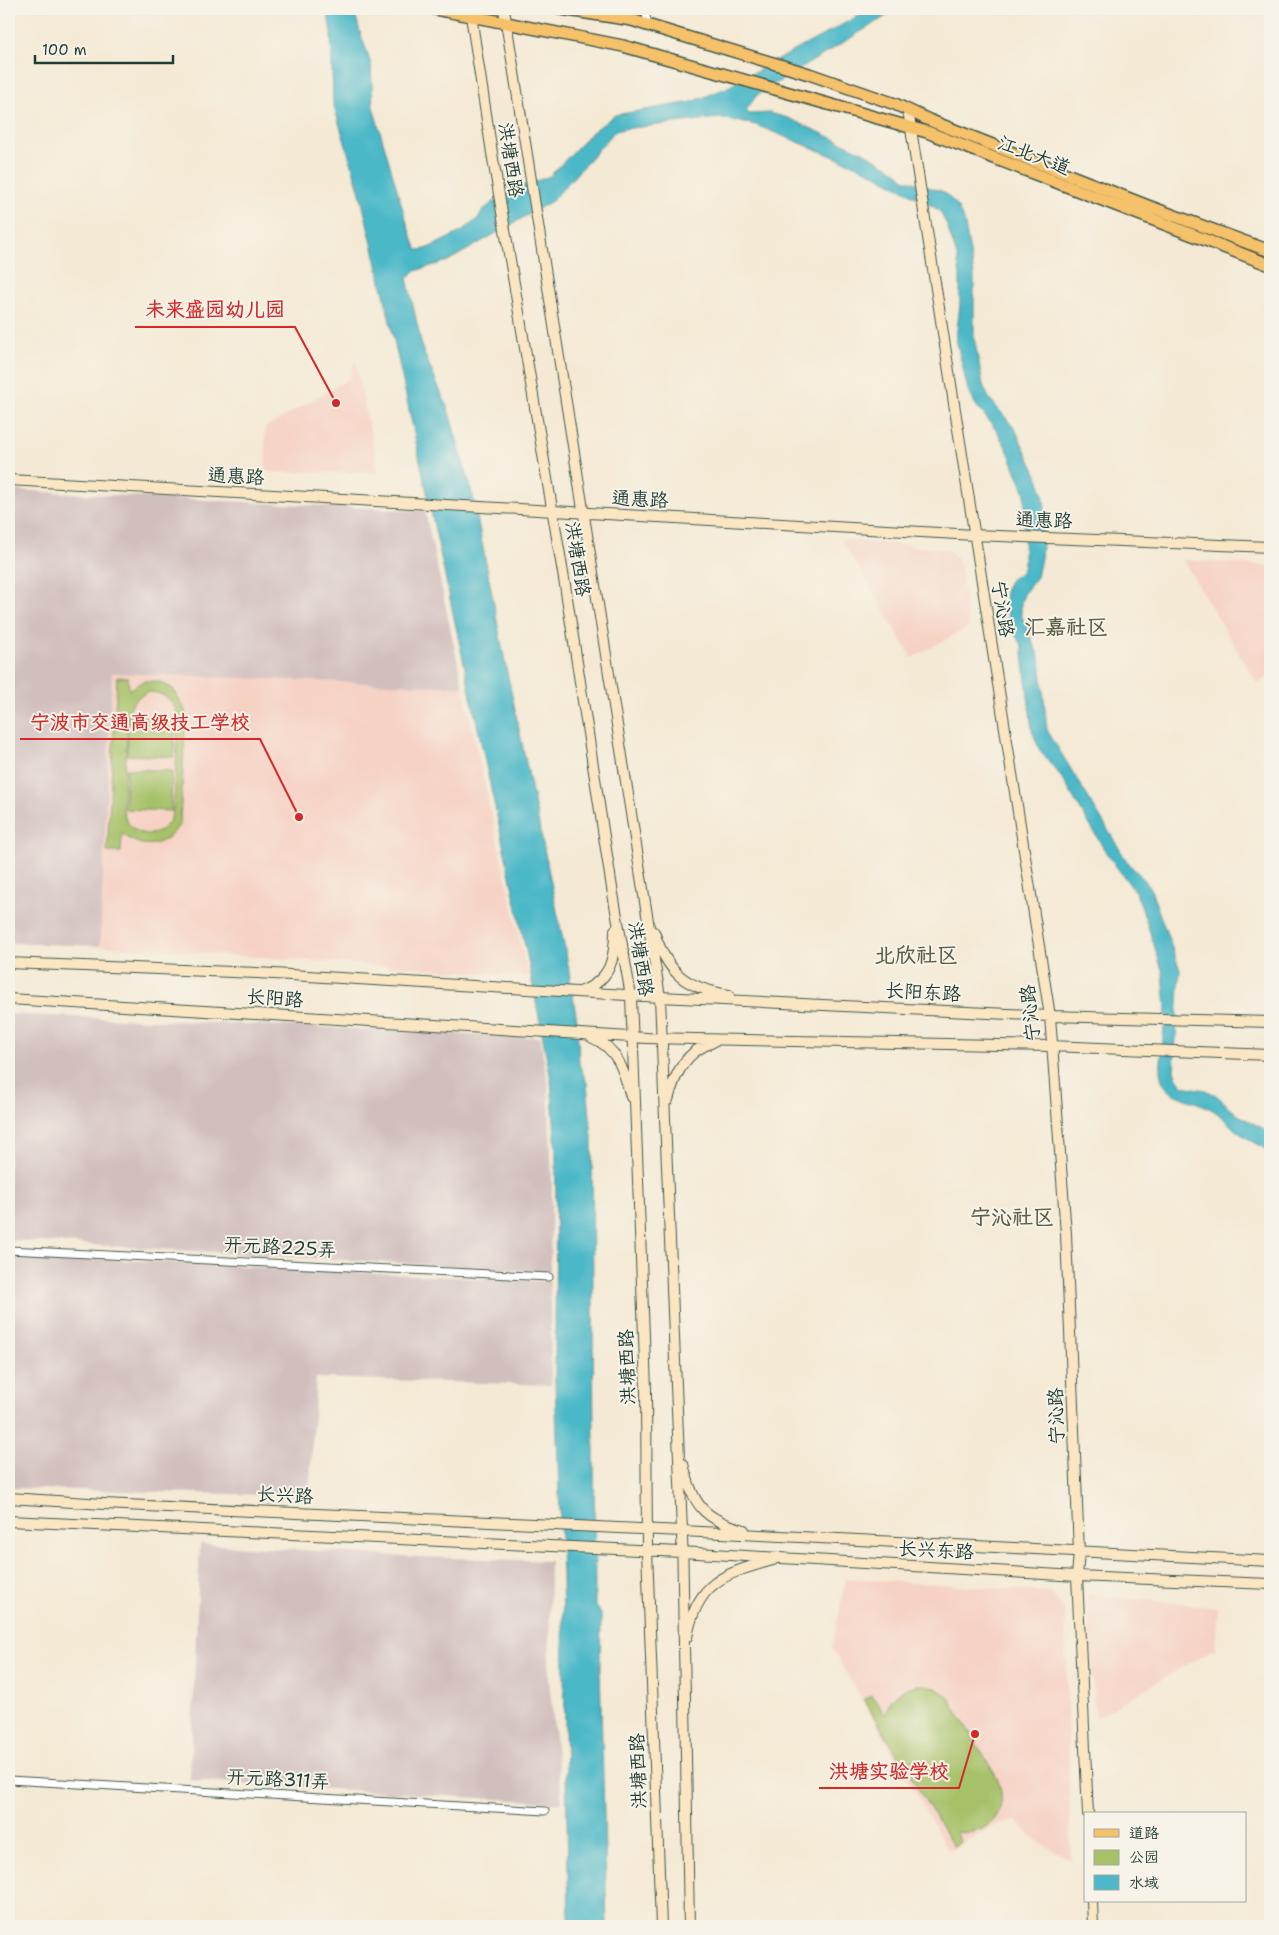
<svg xmlns="http://www.w3.org/2000/svg" width="1279" height="1935" viewBox="0 0 1279 1935" font-family="'Shantell Sans','LXGW WenKai TC',sans-serif">
<rect width="100%" height="100%" fill="#f7f3e8"/>
<filter id="ink" filterUnits="userSpaceOnUse"><feTurbulence type="fractalNoise" baseFrequency=".02" numOctaves="2"/><feDisplacementMap in="SourceGraphic" scale="10" xChannelSelector="R" yChannelSelector="G"/><feConvolveMatrix kernelMatrix="1 2 1 2 8 2 1 2 1" color-interpolation-filters="sRGB"/></filter>
<filter id="wash" filterUnits="userSpaceOnUse"><feTurbulence type="fractalNoise" baseFrequency=".0096" numOctaves="4" result="noise"/><feDisplacementMap in="SourceGraphic" scale="20" xChannelSelector="R" yChannelSelector="G"/><feGaussianBlur stdDeviation="1.12" result="paint"/><feColorMatrix in="noise" values="0 0 0 0 0 0 0 0 0 0 0 0 0 0 0 0 0 1.4 0 .05"/><feComposite in="paint" operator="in"/></filter>
<g filter="url(#wash)">
<rect width="100%" height="100%" fill="#f4e9d4"/>
<path fill="#f6d2c4" d="M355,360l24,113 -113,-1 -1,-44 85,-50z
M841,539l108,11 11,14 9,63 -57,31z
M1183,560l87,6v110l-13,7z
M112,673l351,14 65,289 -428,-30z
M846,1578l205,14 6,8 8,11 6,249 -34,-19 -21,-20 -16,2 -46,26 -6,1 -116,-202z
M1087,1594l131,13 -3,41 -120,71z"/>
<path fill="#d1bfbe" d="M9,490l416,21 38,176 -351,-14 -12,273 -91,-3z
M9,1014l304,13 118,6 109,4 8,46 4,97 -2,92 -541,-32z
M9,1254l541,28 1,103 -235,-7 -7,118 -300,-8z
M200,1544l218,13 132,4 -1,119 13,123 -372,-23z"/>
<path fill="#a6c167" stroke="#627f4e" fill-rule="evenodd" d="M117,677h11l1,13 14,-9h15l15,8 11,19 2,6 -6,109c-13,24 -38,29 -58,10l-1,19h-14zM150,692c15,1 24,9 28,24 -1,17 -2,95 -8,104 -14,24 -43,15 -47,-10l5,-96c3,-12 10,-19 22,-22z
M129,716l46,2 -1,39 -47,-2z
M127,769l45,2 -1,40 -46,-2z
M916,1685h10l8,2 14,9 49,82c14,32 -7,60 -41,54l5,10 -8,4 -89,-146 8,-5 13,20c4,-17 14,-25 31,-30z"/>
<path fill="#4cb8c8" stroke="#367a7e" d="M327,9h27l6,23 11,32 2,43 36,123 8,20 9,-1 35,-17 18,-14 4,-8 24,-18 43,-16 41,-43 24,-18 77,-13 34,-14 145,-79h27l-141,86 -11,15 3,4 21,-1 18,5 75,34 33,19 8,8 40,13 11,11 9,17 10,54v63l9,48 6,13 26,31 22,46 6,18 2,16 -4,49 -4,19 -12,15 -4,10v12l19,45 7,71 81,133 16,16 7,11 29,80 -6,100 3,8 6,8 22,4 11,5 22,20 32,17v21c-9,-8 -19,-12 -29,-19 -11,-7 -19,-19 -30,-25 -21,-12 -47,-9 -51,-37l6,-64 -3,-35 -18,-56 -9,-24 -29,-39 -47,-79 -21,-26 -7,-19 -10,-84 -9,-15 -6,-17 -2,-22 5,-12 11,-8 3,-6 1,-73 -17,-42 -11,-20 -21,-26 -8,-15 -12,-51 4,-35v-28l-3,-20 -11,-33 -7,-13 -70,-39 -113,-46 -37,-7 -96,11 -9,3 -62,69 -104,60 -33,10 -8,7 16,73 25,58 25,87 31,161 63,302 10,62 2,43 8,19 5,55 3,467 6,9v6l-1,47 7,259h-38v-5l-7,-347 -7,-193 1,-231 -5,-70 -24,-125 -143,-661 -25,-105 -26,-86 -2,-71z"/>
</g>
<g filter="url(#ink)">
<g fill="none" stroke-linecap="round" stroke-linejoin="round">
<g stroke="#3f574c" stroke-width="9">
<path id="street" d="M646,9l1,16
M9,1250l540,27
M9,1780l536,31"/>
</g>
<g stroke="#3f574c" stroke-width="12">
<path id="secondary" d="M472,9l-1,7 21,137 73,432 47,303 19,108 15,393 1,161 14,376
M504,9l156,988 22,534 7,395
M908,110l142,906 16,218 13,318 -2,24 11,238
M9,480l965,55 296,12
M654,932c14,42 32,56 75,63
M9,963l248,10 403,24 390,19 220,6
M580,992c31,-12 35,-33 35,-62
M9,999l638,39 404,8 219,9
M591,1037c27,11 33,34 40,60
M668,1100c7,-27 18,-49 45,-58
M683,1464c11,42 19,54 61,66
M9,1498l95,6 578,27 588,30
M9,1521l672,31 396,24 193,8
M687,1637c10,-56 37,-63 86,-77
M1092,1901l1,25"/>
</g>
<g stroke="#3f574c" stroke-width="14">
<path id="primary" d="M435,9l188,37 304,86 343,133
M561,9l71,11 15,5 162,49 86,30 34,16 219,86 122,45"/>
</g>
<use href="#street" stroke="#fff" stroke-width="7"/>
<use href="#secondary" stroke="#fbe6c4" stroke-width="10"/>
<use href="#primary" stroke="#f5c16b" stroke-width="11"/>
</g>
</g>
<g text-anchor="middle" dominant-baseline="central" stroke-width="4" stroke-linejoin="round" paint-order="stroke">
<g font-size="19" fill="#1f3d34" stroke="#f7f3e8">
<text transform="translate(1034 155) rotate(21)">江北大道</text>
<text transform="translate(511 160) rotate(81)">洪塘西路</text>
<text transform="translate(236 476) rotate(3)">通惠路</text>
<text transform="translate(640 499) rotate(3)">通惠路</text>
<text transform="translate(1044 520) rotate(2)">通惠路</text>
<text transform="translate(578 559) rotate(81)">洪塘西路</text>
<text transform="translate(1003 609) rotate(81)">宁沁路</text>
<text transform="translate(641 959) rotate(81)">洪塘西路</text>
<text transform="translate(923 992) rotate(3)">长阳东路</text>
<text transform="translate(275 998) rotate(4)">长阳路</text>
<text transform="translate(1030 1013) rotate(-96)">宁沁路</text>
<text transform="translate(280 1247) rotate(3)">开元路225弄</text>
<text transform="translate(627 1367) rotate(-92)">洪塘西路</text>
<text transform="translate(1056 1416) rotate(-92)">宁沁路</text>
<text transform="translate(285 1495) rotate(3)">长兴路</text>
<text transform="translate(936 1550) rotate(3)">长兴东路</text>
<text transform="translate(638 1771) rotate(-92)">洪塘西路</text>
<text transform="translate(278 1779) rotate(3)">开元路311弄</text>
</g>
<g font-size="21" font-weight="bold" fill="#5d5e4a" stroke="#f7f3e8">
<text x="1066" y="627">汇嘉社区</text>
<text x="916" y="955">北欣社区</text>
<text x="1012" y="1217">宁沁社区</text>
</g>
</g>
<path fill="none" stroke="#d62828" stroke-width="2" d="M336 403L295 327H135M299 817L260 739H20M975 1734L959 1788H819"/>
<g fill="#d62828" stroke="#f7f3e8" stroke-width="2">
<circle cx="336" cy="403" r="5"/>
<circle cx="299" cy="817" r="5"/>
<circle cx="975" cy="1734" r="5"/>
</g>
<g font-size="20" text-anchor="middle" font-weight="bold" fill="#d62828" stroke="#f7f3e8" stroke-width="4" stroke-linejoin="round" paint-order="stroke">
<text x="215" y="316">未来盛园幼儿园</text>
<text x="140" y="729">宁波市交通高级技工学校</text>
<text x="889" y="1778">洪塘实验学校</text>
</g>
<rect width="1279" height="1935" fill="none" stroke="#f7f3e8" stroke-width="30"/>
<rect x="1084" y="1812" width="162" height="90" fill="#f7f3e8" stroke="#a1aaa0"/>
<rect x="1094" y="1829" width="25" height="8" fill="#f5c16b" stroke="#a1aaa0"/>
<text x="1129" y="1838" font-size="15" fill="#1f3d34">道路</text>
<rect x="1094" y="1850" width="25" height="15" fill="#a6c167" stroke="#a1aaa0"/>
<text x="1129" y="1862" font-size="15" fill="#1f3d34">公园</text>
<rect x="1094" y="1875" width="25" height="15" fill="#4cb8c8" stroke="#a1aaa0"/>
<text x="1129" y="1888" font-size="15" fill="#1f3d34">水域</text>
<path d="M35 55v8h138v-8" fill="none" stroke="#1f3d34" stroke-width="2.5"/>
<text x="42" y="55" font-size="15" fill="#1f3d34" stroke="#f7f3e8" stroke-width="4" paint-order="stroke">100 m</text>
</svg>
